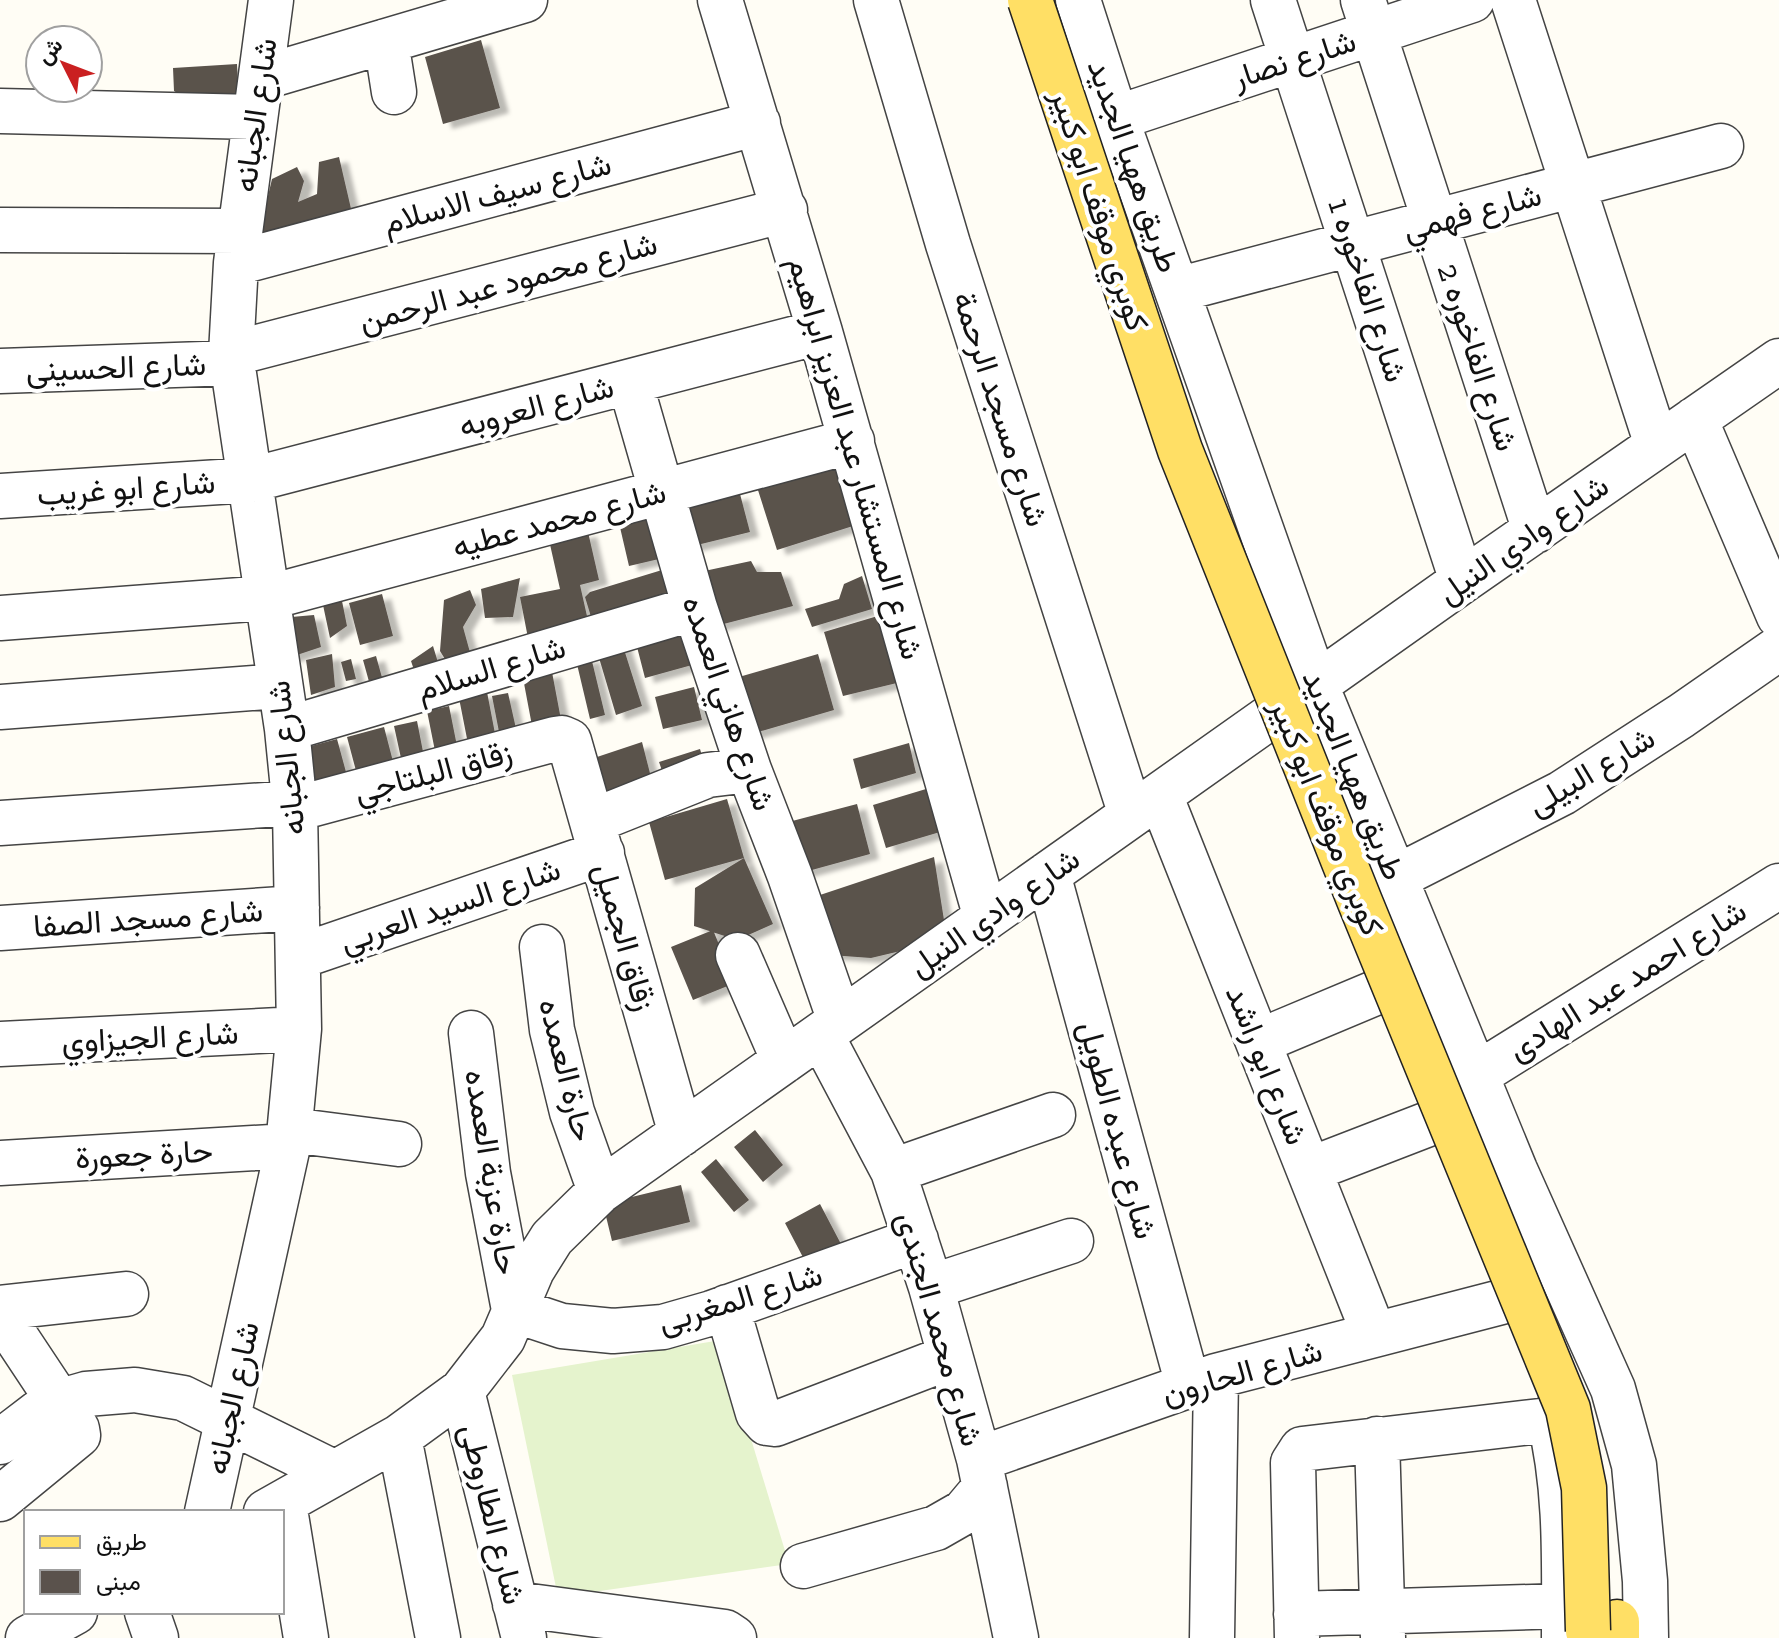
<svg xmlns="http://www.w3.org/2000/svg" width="1779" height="1638" viewBox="0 0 1779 1638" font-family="'Zilla Slab',Vazirmatn,serif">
<defs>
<filter id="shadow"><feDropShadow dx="9" dy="5" stdDeviation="2" flood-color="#0004"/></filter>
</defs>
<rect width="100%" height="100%" fill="#fffdf5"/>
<path fill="#e5f3cd" d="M721,1340l68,224 -231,33 -46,-222z"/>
<path fill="#5a524c" filter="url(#shadow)" d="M481,40l19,68 -57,16 -18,-67z
M237,64l1,35h-51l-13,-8 -1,-23z
M339,157l13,56 -93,21 13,-55 25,-12 7,14 -6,21 19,-8 2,-32z
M833,463l20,63 -76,24 -20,-63z
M740,494l10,38 -61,15 -9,-39z
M649,516l10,43 -30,7 -10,-43z
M588,532l11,48 -19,5 9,40 -61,13 -8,-41 40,-8 -11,-49z
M751,561l6,11h24l12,34 -81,21 -17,-54z
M662,570l11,36 -78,24 -10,-33 5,-5z
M862,576l10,33 -60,18 -7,-18 34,-10 5,-15z
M520,578l-7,39 -28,1 -4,-29z
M470,590l6,15 -13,22 8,29 -23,8 -8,-13 4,-51z
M382,594l11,42 -33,9 -11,-42z
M342,601l5,25 -17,12 -7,-33z
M314,615l7,32 -33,11 -8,-40z
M881,615l20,67 -58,14 -19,-64z
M683,631l9,34 -47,13 -9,-35z
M622,643l20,63 -26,9 -19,-64z
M433,646l7,23 -24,7 -5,-15z
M332,654l3,33 -24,8 -5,-35z
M818,654l16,56 -86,25 -16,-56z
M376,656l12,43 -15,-3 -10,-36z
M591,657l14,58 -15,4 -14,-59z
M351,659l5,20 -10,2 -5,-19z
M552,672l10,53 -29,6 -10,-53z
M694,687l8,33 -39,9 -8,-32z
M487,692l11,57 -28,5 -11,-56z
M508,693l9,40 -17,4 -8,-41z
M449,706l10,50 -22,5 -10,-50z
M417,721l9,46 -22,5 -10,-46z
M384,727l12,46 -37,9 -12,-45z
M337,739l12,44 -38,10 -11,-44z
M642,742l11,43 -52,15 -13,-40z
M909,743l7,30 -55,16 -8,-30z
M700,749l8,26 -40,13 -9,-26z
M926,789l14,43 -54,16 -13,-43z
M727,799l17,59 -79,22 -16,-58z
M857,804l13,50 -80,22 -13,-51z
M934,857l10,63 -35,29 -38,9 -41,-3 -13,-59z
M744,858l29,66 -36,16 -43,-14 1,-38z
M713,930l22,53 -42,17 -22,-53z
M755,1130l28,35 -20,17 -29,-35z
M716,1159l33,41 -15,12 -33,-40z
M681,1185l9,37 -78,19 -9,-37z
M820,1204l21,40 -35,19 -21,-40z"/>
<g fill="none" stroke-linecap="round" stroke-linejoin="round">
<g stroke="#444" stroke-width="47">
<path id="minor" d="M720,0l100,332 166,586
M876,0l72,244 183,571
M1078,0l38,118 200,567 199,485 98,219 21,76 11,116 1,57
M1273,0l189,581
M1363,0l172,531
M1513,0l144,445
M386,41l8,51
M261,78l264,-78
M0,111l255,6
M1116,118l356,-118
M0,230l240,1
M236,263l522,-140
M1177,290l544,-144
M231,354l554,-144
M0,371l233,-8
M630,382l65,226 54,162 41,106 50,145
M1695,419l84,197
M0,496l251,-16 569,-148
M0,618l266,-20 586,-157
M0,707l280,-21
M287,729l408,-121
M1160,795l214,539
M295,809l260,-70 7,-1 7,3 112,393
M593,821l115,-46 41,-5
M0,823l295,-20
M1048,874l140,511
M1395,878l167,-85 119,-77 98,-68
M0,928l297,-20
M542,947l10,83 20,82 28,79
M738,955l46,106
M298,957l304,-104
M471,1033l17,140 26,137 48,16 51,5 50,-4 49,-14 204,-73
M821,1035l72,136 38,116 48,172 37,179
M1258,1042l124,-52
M0,1044l299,-15
M1476,1075l303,-189
M291,1130l108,14
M0,1163l288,-17
M1309,1170l127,-49
M893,1171l160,-56
M931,1287l140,-46
M727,1307l31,106 9,10 8,1 175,-67
M0,1308l126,-14
M0,1313l77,116 1,6 -78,64
M462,1391l62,247
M1549,1418c18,72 15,146 15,220
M399,1437l39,201
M1377,1439l6,199
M0,1442l38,-29 20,-11 28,-8 49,-4 48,8 152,75
M979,1459l237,-83 293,-76
M284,1503l22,135
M207,1512l81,-366 11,-117 -4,-220 -8,-80 -56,-375 5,-91 35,-263
M266,1512l133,-75 63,-46 41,-53 29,-68 20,-32 48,-47 862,-610 317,-220
M803,1566l133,-38 28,-16 21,-25
M515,1604l210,28 9,6
M147,1612l9,26
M1296,1614l268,-8
M28,1638l47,-26
M1212,1638l4,-262
M1297,1638l-4,-175 9,-14 247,-29"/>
</g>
<g stroke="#222" stroke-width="47">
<path id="major" d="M1617,1622v16"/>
</g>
<use href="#minor" stroke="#fff" stroke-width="44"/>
<use href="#major" stroke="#ffdf65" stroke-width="44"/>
<g stroke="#222" stroke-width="47" stroke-linecap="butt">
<path id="major-bridge" d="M1030,0l150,450 180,452 208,507 16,79 4,143"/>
</g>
<use href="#major-bridge" stroke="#ffdf65" stroke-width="44"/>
</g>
<g text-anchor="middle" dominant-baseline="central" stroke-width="8" stroke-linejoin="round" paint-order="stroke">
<g font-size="32" fill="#111" stroke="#fff">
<text transform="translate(1294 59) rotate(-18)">شارع نصار</text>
<text transform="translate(255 115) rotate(-82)">شارع الجبانه</text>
<text transform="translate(1134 166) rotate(71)">طريق ههيا الجديد</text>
<text transform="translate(497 193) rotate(-15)">شارع سيف الاسلام</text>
<text transform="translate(1100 210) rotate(72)">كوبري موقف ابو كبير</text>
<text transform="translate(1472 212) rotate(-15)">شارع فهمي</text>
<text transform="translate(508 282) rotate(-15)">شارع محمود عبد الرحمن</text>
<text transform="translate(1368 290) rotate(72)">شارع الفاخوره 1</text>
<text transform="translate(1478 357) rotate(72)">شارع الفاخوره 2</text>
<text transform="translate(116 367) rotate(-2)">شارع الحسينى</text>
<text transform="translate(536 406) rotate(-15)">شارع العروبه</text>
<text transform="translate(1001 409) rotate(72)">شارع مسجد الرحمة</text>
<text transform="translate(856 458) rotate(74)">شارع المستشار عبد العزيز ابراهيم</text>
<text transform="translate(126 488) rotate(-4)">شارع ابو غريب</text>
<text transform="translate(559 519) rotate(-15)">شارع محمد عطيه</text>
<text transform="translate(1523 539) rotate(-35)">شارع وادي النيل</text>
<text transform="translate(491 668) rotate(-17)">شارع السلام</text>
<text transform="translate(729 703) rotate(71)">شارع هاني العمده</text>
<text transform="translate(286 758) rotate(-96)">شارع الجبانه</text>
<text transform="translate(1591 771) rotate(-31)">شارع البيلى</text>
<text transform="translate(433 772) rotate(-15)">زقاق البلتاجي</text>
<text transform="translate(1354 775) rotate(68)">طريق ههيا الجديد</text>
<text transform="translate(1327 817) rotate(68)">كوبري موقف ابو كبير</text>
<text transform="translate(450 905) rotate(-19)">شارع السيد العربي</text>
<text transform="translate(994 912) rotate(-35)">شارع وادي النيل</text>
<text transform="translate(148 918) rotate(-4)">شارع مسجد الصفا</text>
<text transform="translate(625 937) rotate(74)">زقاق الجميل</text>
<text transform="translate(1627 980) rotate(-32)">شارع احمد عبد الهادى</text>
<text transform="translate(150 1037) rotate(-3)">شارع الجيزاوي</text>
<text transform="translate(1267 1065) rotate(68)">شارع ابو راشد</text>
<text transform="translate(567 1070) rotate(76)">حارة العمده</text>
<text transform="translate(1118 1130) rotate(75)">شارع عبده الطويل</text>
<text transform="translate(144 1154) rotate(-3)">حارة جعورة</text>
<text transform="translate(492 1172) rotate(81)">حارة عزبة العمده</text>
<text transform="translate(740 1298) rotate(-17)">شارع المغربى</text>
<text transform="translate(940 1329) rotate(74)">شارع محمد الجندى</text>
<text transform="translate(1242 1372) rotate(-16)">شارع الحارون</text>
<text transform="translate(232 1398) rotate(-78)">شارع الجبانه</text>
<text transform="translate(493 1514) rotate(76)">شارع الطاروطى</text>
</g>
</g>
<rect x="24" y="1510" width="260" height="104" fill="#ffffff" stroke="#a0a0a0" stroke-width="2"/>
<rect x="40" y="1536" width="40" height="12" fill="#ffdf65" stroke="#a0a0a0" stroke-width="2"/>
<text x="96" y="1550" font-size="24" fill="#111111">طريق</text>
<rect x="40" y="1570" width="40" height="24" fill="#5a524c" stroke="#a0a0a0" stroke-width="2"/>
<text x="96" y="1590" font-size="24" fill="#111111">مبنى</text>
<g transform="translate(64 64) rotate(312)"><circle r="38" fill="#ffffff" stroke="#a0a0a0" stroke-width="2"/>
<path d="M0-6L14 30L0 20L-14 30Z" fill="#ca2021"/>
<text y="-12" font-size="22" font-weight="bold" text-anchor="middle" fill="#111111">ش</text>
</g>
</svg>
